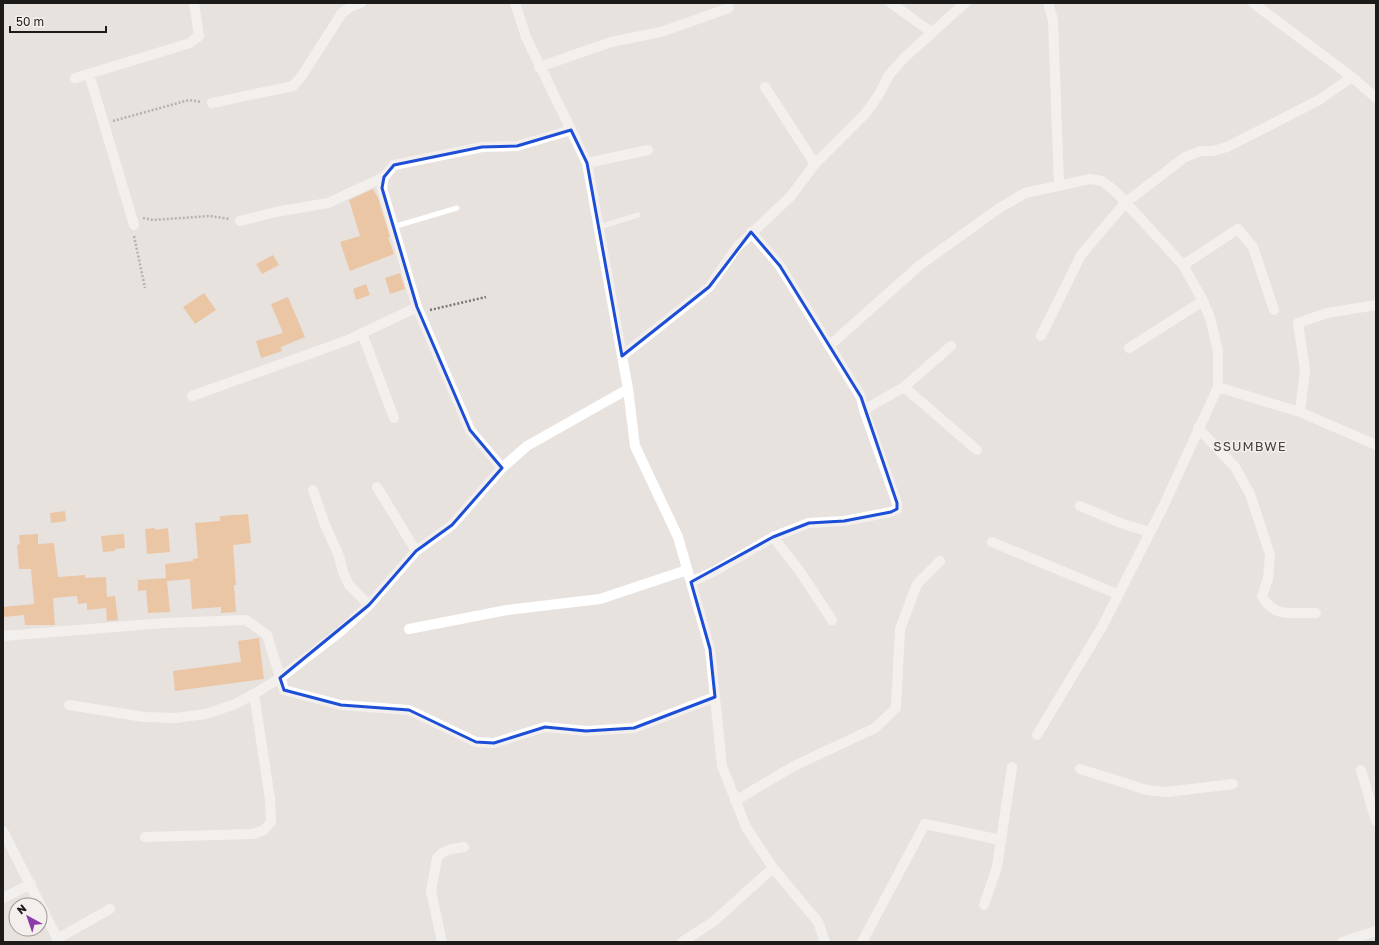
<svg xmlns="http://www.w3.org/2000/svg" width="1379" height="945" viewBox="0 0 1379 945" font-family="'Golos Text',sans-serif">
<rect width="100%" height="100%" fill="#e7e2de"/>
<path fill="#efa45f" d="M373,189l5,9 12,39h-2l6,17 -44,17 -10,-29 20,-6 -11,-36z
M273,255l6,10 -17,9 -6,-10z
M400,273l5,16 -15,5 -5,-16z
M366,284l4,11 -14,5 -3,-11z
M204,293l12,17 -21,14 -12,-17z
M288,297l17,40 -24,10 1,4 -21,7 -5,-17 27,-8 -12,-29z
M65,511l1,10 -15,2 -1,-10z
M248,514l3,29 -18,2 3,40h-2l2,27 -15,1v-6l-29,2 -2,-30 -23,2 3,31 -22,1 -2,-23 -8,1v-11l28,-2 -1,-14 28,-3v-2l5,-1 -3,-35 25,-2v-5z
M155,528v2l13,-2 2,24 -23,2 -2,-25z
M38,534v10l16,-1 4,34 27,-2v3l21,-1 1,20 8,-1 3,24 -11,1 -1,-13 -19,2v-7l-9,1 -1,-8 -24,2 2,27h-30l-1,-10 -21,2v-10l31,-3 -3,-35h-12l-2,-24 3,-1 -1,-9z
M124,534l1,14 -10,1v2l-12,1 -2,-16z
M259,638l5,41 -89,12 -2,-20 68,-9 -3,-21z"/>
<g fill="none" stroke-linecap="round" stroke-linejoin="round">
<path stroke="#797573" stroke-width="2.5" stroke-dasharray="2 2" stroke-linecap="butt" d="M113,121l76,-21 12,2
M143,218l10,2 57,-4 20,3
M134,236l11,52
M430,310l56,-13"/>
<path stroke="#fff" stroke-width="5" d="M393,227l64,-19
M599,227l39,-12"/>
<path stroke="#fff" stroke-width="10" d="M515,3l11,34 61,126 41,226 7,57 43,91 32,112 12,117 24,61 27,41 45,54 7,20
M891,3l40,29
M1048,3l5,17 6,166
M1253,3l99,74 24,21
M539,67l72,-25 50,-10 68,-24
M89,74l45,151
M75,78l115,-35 9,-7 -5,-33
M765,87l50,77
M212,103l81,-17 8,-9 41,-64 10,-7 9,-3
M587,163l61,-13
M240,221l36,-9 52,-9 56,-26
M1183,265l55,-36 15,18 21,63
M362,333l32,85
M1041,336l40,-81 44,-52 60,-46 16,-6h12l14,-4 92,-47 33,-23
M829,346l91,-81 78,-56 27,-16 65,-14 12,2 13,10 68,74 20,36 7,17 8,33v36l-54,118 -62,122 -65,108
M1129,348l74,-47
M622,356l87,-69 28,-40 53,-50 25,-33 50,-50 13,-18 11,-21 15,-17 61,-55
M904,387l73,63
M1218,387l82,25 76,33
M192,396l156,-56 69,-33
M864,410l40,-23 47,-41
M1300,412l5,-42 -7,-47 29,-10 49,-8
M1198,428l37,39 15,27 20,61 -2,24 -6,17c12,23 31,16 54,17
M502,468l-32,-38 -53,-123 -35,-119 2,-11 10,-12 88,-18 35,-1 54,-16
M377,487l39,64
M313,490l12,35 14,31 4,16 6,13 20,20
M1080,506l43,18 27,8
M773,537l26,33 33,50
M992,542l125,52
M691,582l24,-11 58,-34 36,-14 35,-2 47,-9 6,-3v-6l-33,-93 -3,-13 -81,-131 -29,-34
M409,629l98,-19 93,-11 87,-29
M3,636l162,-13 81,-3 21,15 17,55 57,15 68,5 67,32 18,1 51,-16 41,4 48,-3 81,-31
M69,705l75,12 31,1 31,-4 29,-10 19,-10 26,-16 61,-47 28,-26 47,-54 36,-26 50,-57 25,-22 101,-57
M1080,769l67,21 20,2 66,-8
M1361,770l15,51
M735,801l59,-35 81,-38 21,-20 4,-79 17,-45 23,-23
M3,831l56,111
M145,837l108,-3 11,-4 7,-8 -1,-23 -16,-105
M3,898l28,-14
M984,905l13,-38 15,-100
M57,939l53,-30
M442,942l-11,-51 6,-33 5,-5 9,-4 13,-2
M682,942l31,-20 60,-54
M862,942l63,-118 76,16
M1342,942l34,-11"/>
</g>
<path d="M0 0H1379V945H0ZM571,130l16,33 35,193 87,-69 42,-55 29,34 81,131 36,106v6l-6,3 -47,9 -35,2 -36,14 -82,45 19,67 5,48 -81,31 -48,3 -41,-4 -51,16 -18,-1 -67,-32 -68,-5 -57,-15 -4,-12 89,-73 47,-54 36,-26 50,-57 -32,-38 -53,-123 -35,-119 2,-11 10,-12 88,-18 35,-1z" fill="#e7e2de" fill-opacity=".55" fill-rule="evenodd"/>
<path fill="none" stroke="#1d4ed8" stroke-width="3" stroke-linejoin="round" d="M571,130l16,33 35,193 87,-69 42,-55 29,34 81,131 36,106v6l-6,3 -47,9 -35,2 -36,14 -82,45 19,67 5,48 -81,31 -48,3 -41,-4 -51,16 -18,-1 -67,-32 -68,-5 -57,-15 -4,-12 89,-73 47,-54 36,-26 50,-57 -32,-38 -53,-123 -35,-119 2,-11 10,-12 88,-18 35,-1z"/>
<g text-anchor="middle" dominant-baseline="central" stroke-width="3" stroke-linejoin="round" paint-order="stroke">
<g font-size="13" letter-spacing="1" fill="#46423f" stroke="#f4efec">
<text x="1250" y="446">SSUMBWE</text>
</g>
</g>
<rect width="1379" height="945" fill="none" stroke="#1d1b1a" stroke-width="8"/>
<g transform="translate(28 917) rotate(320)"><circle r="19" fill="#f4efec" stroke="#9e9a98"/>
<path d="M0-3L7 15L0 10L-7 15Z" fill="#8b3aa9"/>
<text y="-6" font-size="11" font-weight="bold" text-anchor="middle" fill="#1d1b1a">N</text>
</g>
<path d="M10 26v6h96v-6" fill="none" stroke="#1d1b1a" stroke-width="2"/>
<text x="16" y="26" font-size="12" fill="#1d1b1a" stroke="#f4efec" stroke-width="3" paint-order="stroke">50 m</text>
</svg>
